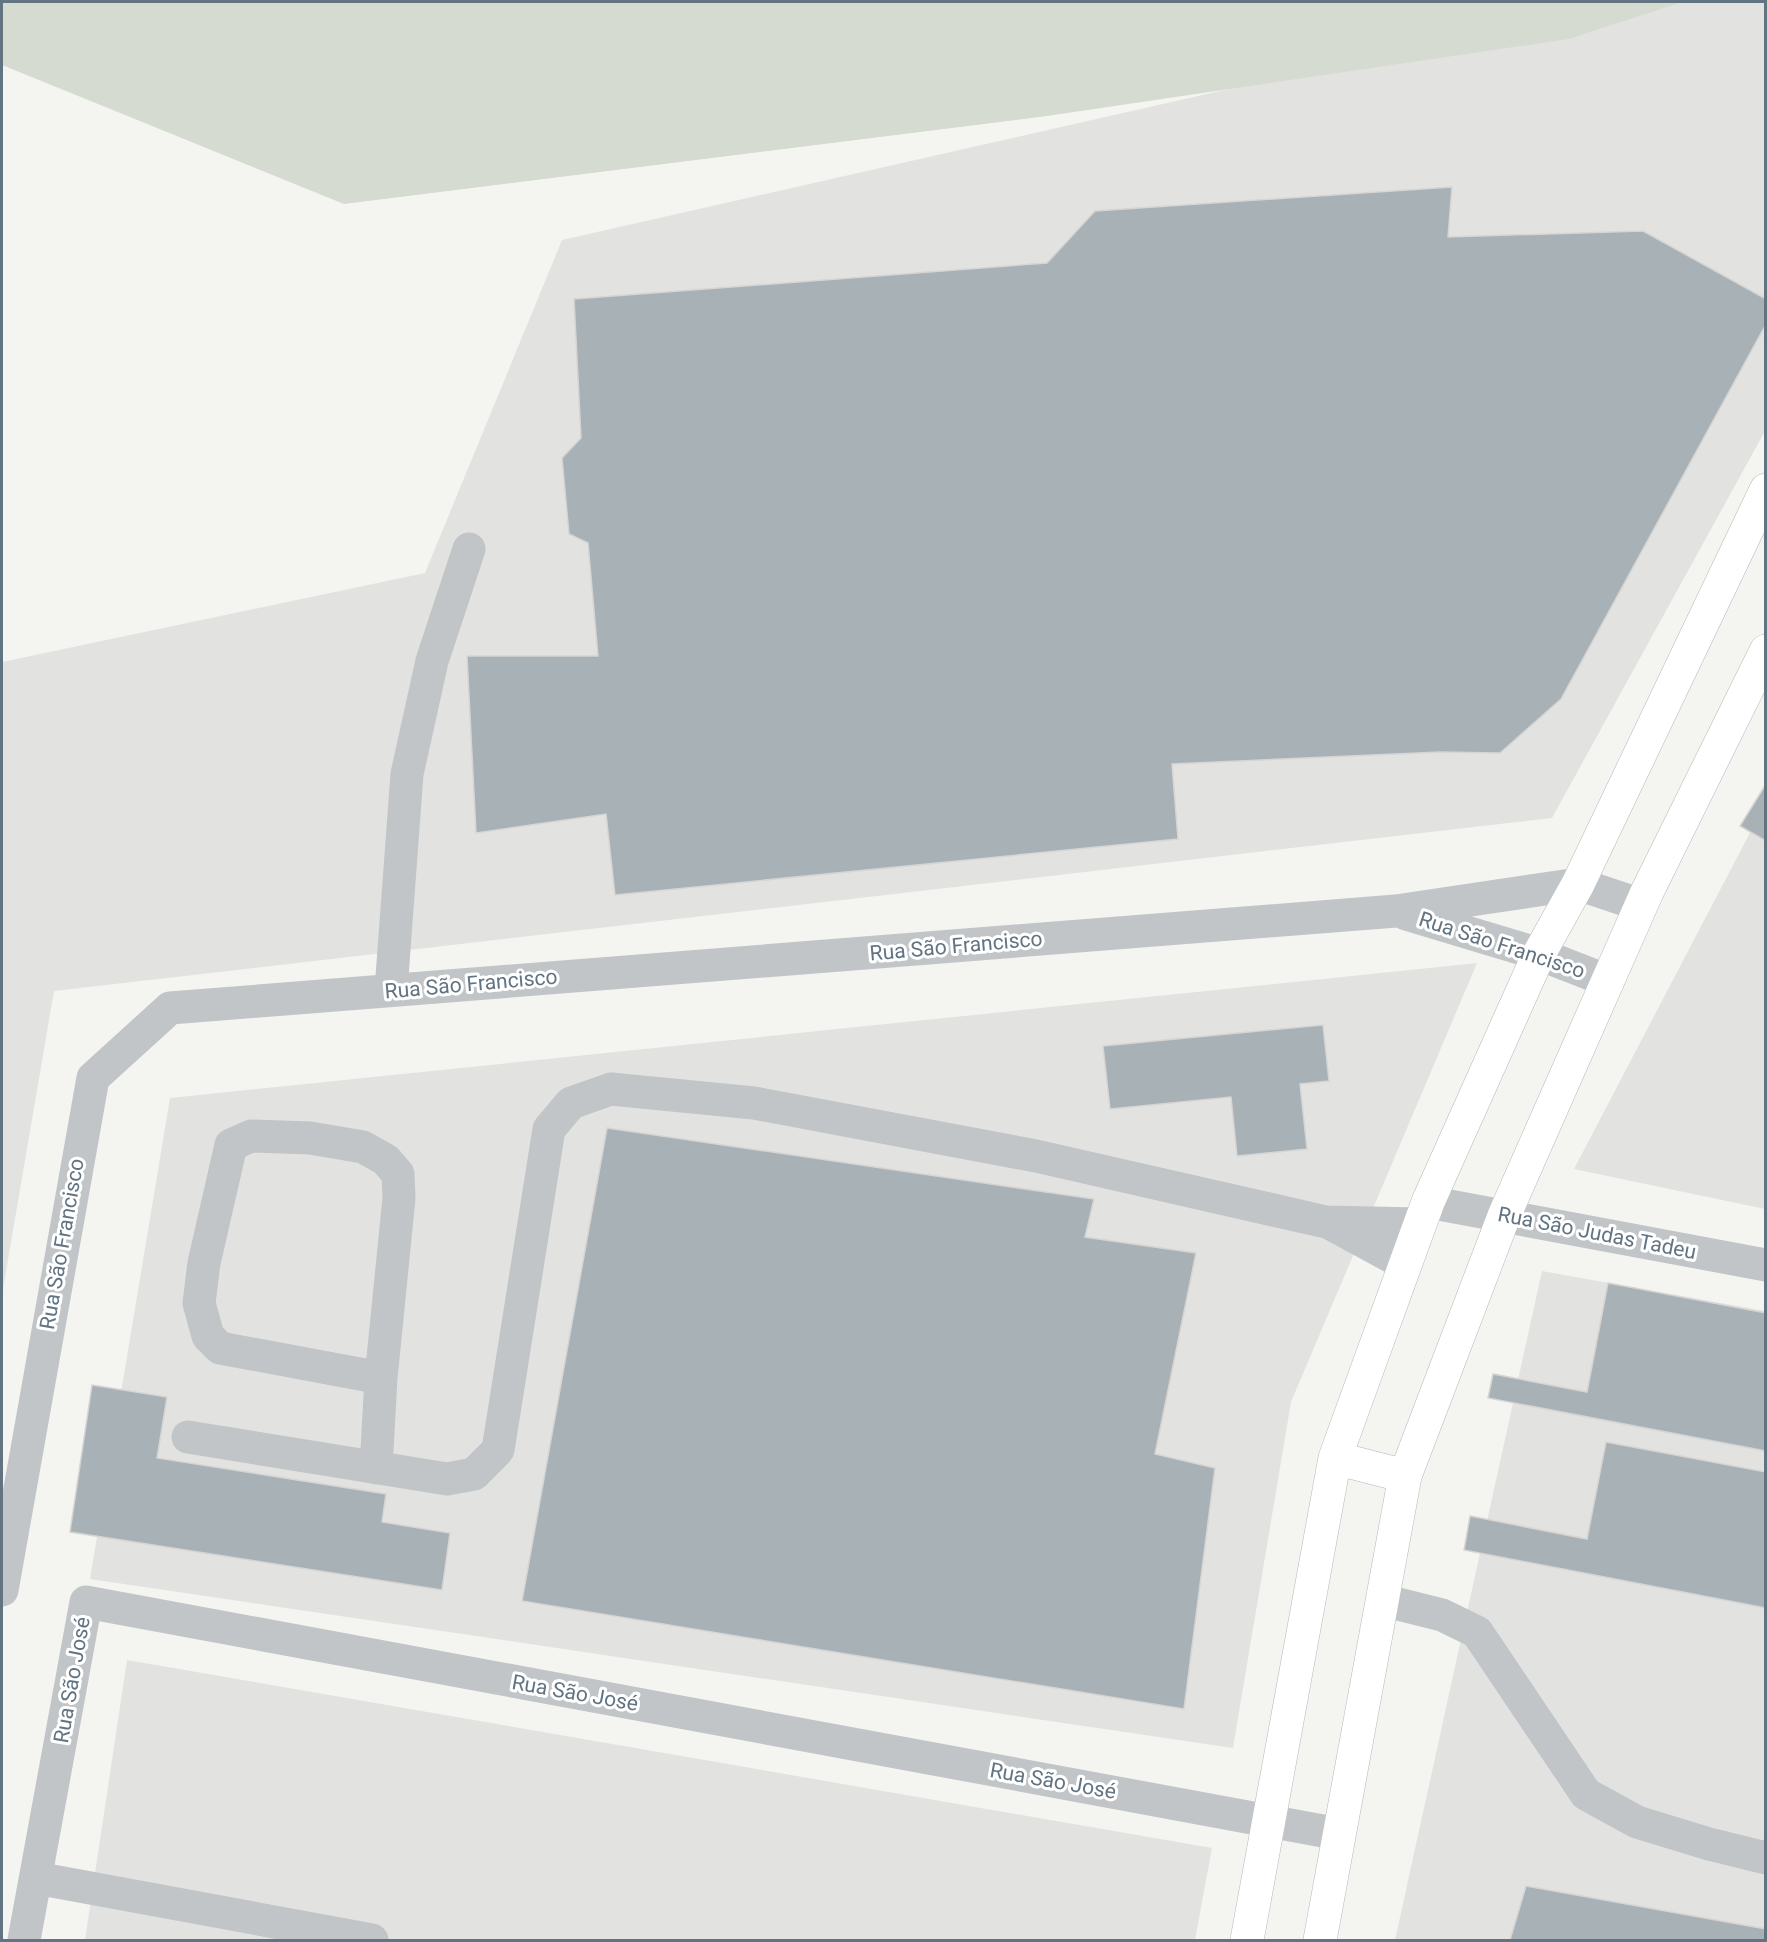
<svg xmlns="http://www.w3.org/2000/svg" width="1767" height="1942" viewBox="0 0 1767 1942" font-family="Roboto,sans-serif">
<rect width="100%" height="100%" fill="#f4f4f0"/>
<path fill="#e2e3e1" d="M1614,2h151v429l-213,387 -1498,173 -52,304v-633l423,-89 137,-333z
M1765,804v405l-191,-40z
M1477,963l-186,439 -58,346 -1143,-169 80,-481z
M1542,1271l223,40v629h-370z
M127,1660l1085,188 -17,92h-1110z"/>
<path fill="#d5dbd1" d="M2,2h1680l-113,37 -522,77 -703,88 -342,-139z"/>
<path fill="#a8b1b6" stroke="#d5d5d3" stroke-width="1.5" d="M1452,187l-4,50 195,-6 123,68v25l-205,375 -61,54 -60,-1 -268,12 6,75 -563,56 -9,-81 -130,19 -9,-177h131l-10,-113 -19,-9 -7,-76 19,-20 -7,-139 473,-36 48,-52z
M1766,784v57l-26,-15z
M1323,1025l6,56 -29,3 7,65 -70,7 -6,-59 -121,12 -7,-63z
M607,1128l487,71 -9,38 111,16 -41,201 60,14 -31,241 -662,-108z
M1608,1283l158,30v138l-278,-53 5,-24 94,18z
M92,1385l75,12 -10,61 229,36 -4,28 68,11 -8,57 -372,-58z
M1606,1442l160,30v136l-302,-58 6,-34 117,23z
M1526,1886l240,43v11h-256z"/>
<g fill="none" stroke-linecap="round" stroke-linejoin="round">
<g stroke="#b4b8bc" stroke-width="34">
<path id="major" d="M1335,1458l70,18
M1247,1940l88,-482 93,-256 111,-248 39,-70 188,-394
M1320,1940l85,-464 99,-260 143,-324 119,-241"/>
</g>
<path stroke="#c1c5c8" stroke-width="33" d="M1406,914l133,40 69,27
M391,990l16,-216 25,-113 37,-112
M1428,1202l338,63
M1333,1225l72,39
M188,1437l259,42 27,-5 24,-24 51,-321 22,-26 40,-14 143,14 282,53 290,66 93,2
M376,1468l5,-90 18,-180 -1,-24 -12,-14 -23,-13 -53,-9 -59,-2 -20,9 -27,118 -5,40 9,33 12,12 161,30
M2,1590l91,-512 77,-70 1226,-97 182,-27 63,21
M1382,1600l60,15 35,17 109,162 51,28 72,22 57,14
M36,1878l336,62
M24,1940l62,-338 1253,232"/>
<use href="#major" stroke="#fff" stroke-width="33"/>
</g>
<g text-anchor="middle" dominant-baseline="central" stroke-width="6" stroke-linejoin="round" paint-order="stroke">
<g font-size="21" fill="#627482" stroke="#fff">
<text transform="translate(1502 945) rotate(18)">Rua São Francisco</text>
<text transform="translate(956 946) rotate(-5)">Rua São Francisco</text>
<text transform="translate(471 984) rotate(-5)">Rua São Francisco</text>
<text transform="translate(1597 1233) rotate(11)">Rua São Judas Tadeu</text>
<text transform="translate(62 1244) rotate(-80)">Rua São Francisco</text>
<text transform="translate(72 1680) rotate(-80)">Rua São José</text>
<text transform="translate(575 1693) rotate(10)">Rua São José</text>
<text transform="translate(1053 1781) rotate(10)">Rua São José</text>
</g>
</g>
<rect width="1767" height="1942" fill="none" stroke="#627482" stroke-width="6"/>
</svg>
